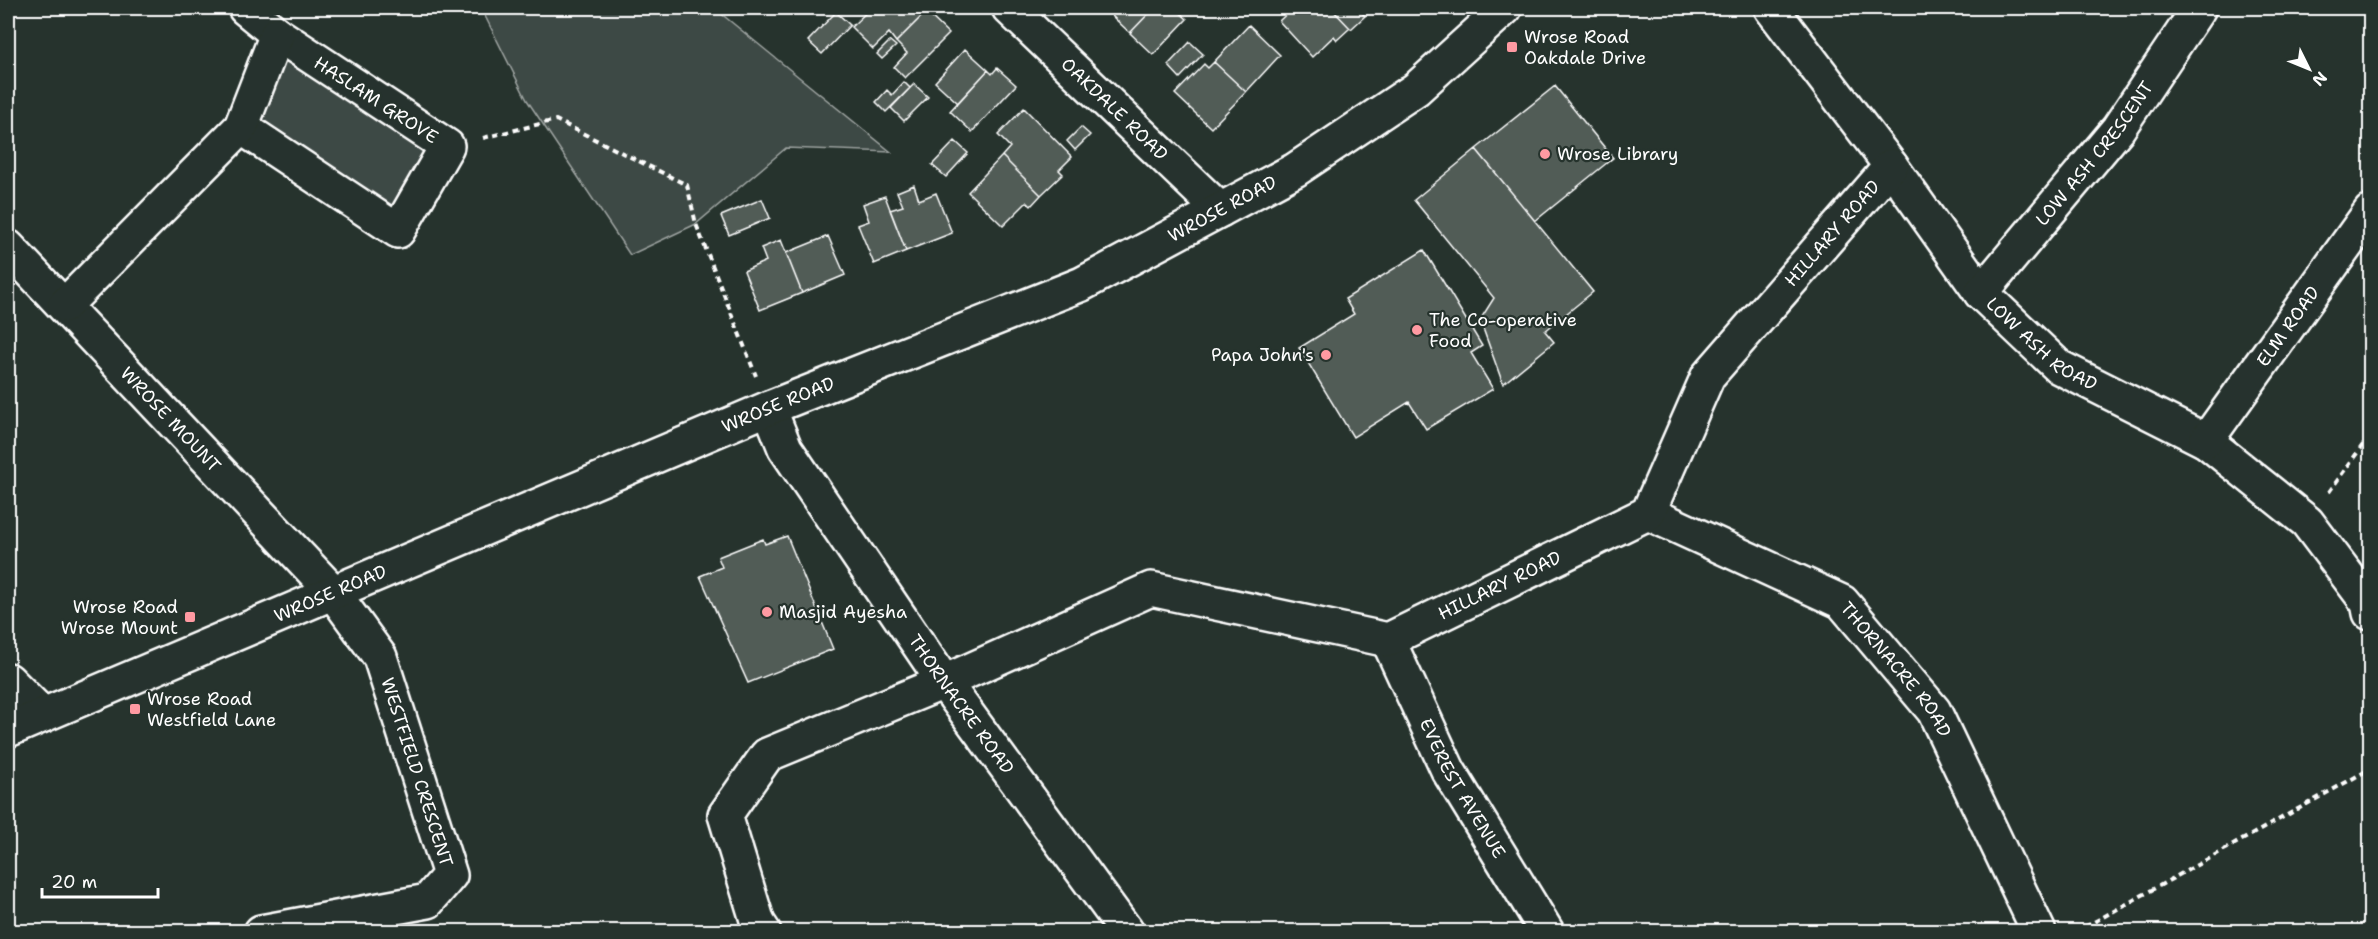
<svg xmlns="http://www.w3.org/2000/svg" width="2378" height="939" viewBox="0 0 2378 939" font-family="'Shantell Sans',sans-serif">
<rect width="100%" height="100%" fill="#26332d"/>
<filter id="ink" filterUnits="userSpaceOnUse"><feTurbulence type="fractalNoise" baseFrequency=".0167" numOctaves="2"/><feDisplacementMap in="SourceGraphic" scale="12" xChannelSelector="R" yChannelSelector="G"/><feConvolveMatrix kernelMatrix="1 2 1 2 8 2 1 2 1" color-interpolation-filters="sRGB"/></filter>
<g filter="url(#ink)">
<path fill="#3e4944" stroke="#9ea4a2" stroke-width="1.5" d="M481,8h233l177,144 -105,-4 -90,76 -66,31 -103,-155z
M283,48l152,100 -40,73 -144,-96z"/>
<path fill="#515c57" stroke="#fff" stroke-width="1.5" d="M871,8h51l4,4 -30,30 -7,-9 -16,16 -22,-22z
M1120,8h34l-24,25 -18,-17z
M1154,8h21l12,11 -34,36 -23,-22z
M1293,8h38l19,20 -13,12 -3,-4 -22,21 -33,-36z
M1331,8h35l-5,4 4,4 -14,13z
M836,12l14,13 -28,29 -14,-13z
M926,12l23,22 -44,44 -11,-11 13,-14 -11,-11z
M1249,25l31,30 -34,37 -32,-30z
M890,41l6,5 -14,13 -5,-5z
M1190,42l13,12 -23,24 -12,-13z
M965,49l23,21 -30,33 -23,-21z
M1214,62l32,30 -35,36 -36,-34 29,-30 4,4z
M997,68l19,17 -44,47 -22,-21 38,-41 4,4z
M904,82l6,6 -24,24 -10,-10 11,-12 5,5z
M914,84l14,13 -24,24 -13,-13z
M1555,86l58,72 -78,63 -59,-72z
M1024,108l48,49 -13,13 4,4 -22,21 -39,-39 8,-9 -12,-12z
M1081,127l9,8 -15,15 -8,-9z
M955,141l13,12 -22,24 -14,-12z
M1476,149l117,143 -48,39 9,11 -51,42 -23,-64 14,-22 -80,-98z
M1002,156l39,39 -10,11 -4,-4 -24,24 -35,-34z
M914,185l5,15 17,-7 16,40 -46,18 -16,-41 13,-4 -6,-14z
M885,196l21,55 -32,13 -16,-39 11,-4 -6,-17z
M762,199l8,19 -41,17 -8,-19z
M828,236l17,39 -43,18 -16,-40z
M781,240l21,53 -42,17 -16,-39 22,-10 -5,-13z
M1424,250l58,96 -11,7 22,36 -67,40 -17,-27 -56,35 -54,-89 55,-34 -9,-15z
M787,536l46,113 -85,34 -48,-107 22,-9 -4,-10 45,-18 2,5z"/>
<g fill="none" stroke-linecap="round" stroke-linejoin="round">
<g stroke="#fff" stroke-width="38">
<g id="minor">
<path id="s1" d="M1009,8l211,202"/>
<path id="s2" d="M1771,8l120,158 90,127 78,74 147,74 101,81 61,81 2,10"/>
<path d="M241,127l157,104 49,-85 -170,-112 -32,-26"/>
<path id="s3" d="M8,247l324,344 48,66 70,218 -22,26 -167,31"/>
<path id="s4" d="M1981,293l137,-164 81,-121"/>
<path d="M65,305l176,-178 36,-93"/>
<path id="s5" d="M769,408l16,40 159,234 183,250"/>
<path id="s6" d="M2206,441l164,-229"/>
<path id="s7" d="M1648,513l194,89 92,109 105,221"/>
<path id="s8" d="M1388,640l60,130 99,162"/>
<path d="M8,680l35,35"/>
<path id="s9" d="M764,932l-6,-9 -33,-108 42,-60 177,-73 207,-93 237,51 260,-127 60,-137 183,-210"/>
</g>
</g>
<g stroke="#fff" stroke-width="38">
<g id="tertiary">
<path id="s10" d="M8,730l761,-322 313,-124 213,-114 121,-81 89,-81"/>
</g>
</g>
<path stroke="#fff" stroke-width="4" stroke-dasharray="6 4.5" stroke-linecap="butt" d="M483,138l73,-18 131,65 9,39 60,152
M2329,492l41,-57
M2076,932l294,-163"/>
<use href="#minor" stroke="#26332d" stroke-width="33"/>
<use href="#tertiary" stroke="#26332d" stroke-width="33"/>
</g>
</g>
<g fill="#ff9aa2" stroke="#26332d" stroke-width="2">
<rect x="1506" y="41" width="12" height="12" rx="3"/>
<circle cx="1545" cy="154" r="6"/>
<circle cx="1417" cy="330" r="6"/>
<circle cx="1326" cy="355" r="6"/>
<circle cx="767" cy="612" r="6"/>
<rect x="184" y="611" width="12" height="12" rx="3"/>
<rect x="129" y="703" width="12" height="12" rx="3"/>
</g>
<g text-anchor="middle" dominant-baseline="central" stroke-width="4.5" stroke-linejoin="round" paint-order="stroke">
<g font-size="18" fill="#fff" stroke="#26332d" text-anchor="start">
<text x="1524" y="37">Wrose Road<tspan x="1524" dy="21">Oakdale Drive</tspan></text>
<text x="1557" y="154">Wrose Library</text>
<text x="1429" y="320">The Co-operative<tspan x="1429" dy="21">Food</tspan></text>
<text x="1314" y="355" text-anchor="end">Papa John's</text>
<text x="178" y="607" text-anchor="end">Wrose Road<tspan x="178" dy="21">Wrose Mount</tspan></text>
<text x="779" y="612">Masjid Ayesha</text>
<text x="147" y="699">Wrose Road<tspan x="147" dy="21">Westfield Lane</tspan></text>
</g>
<g font-size="18" fill="#fff" stroke="#26332d">
<text transform="translate(376 100) rotate(33)">HASLAM GROVE</text>
<text stroke="none"><textPath href="#s1" startOffset="146">OAKDALE ROAD</textPath></text>
<text stroke="none"><textPath href="#s4" startOffset="180">LOW ASH CRESCENT</textPath></text>
<text stroke="none"><textPath href="#s10" startOffset="1322">WROSE ROAD</textPath></text>
<text stroke="none"><textPath href="#s9" startOffset="1486">HILLARY ROAD</textPath></text>
<text stroke="none"><textPath href="#s6" startOffset="141">ELM ROAD</textPath></text>
<text stroke="none"><textPath href="#s2" startOffset="434">LOW ASH ROAD</textPath></text>
<text stroke="none"><textPath href="#s10" startOffset="836">WROSE ROAD</textPath></text>
<text stroke="none"><textPath href="#s3" startOffset="237">WROSE MOUNT</textPath></text>
<text stroke="none"><textPath href="#s9" startOffset="982">HILLARY ROAD</textPath></text>
<text stroke="none"><textPath href="#s10" startOffset="350">WROSE ROAD</textPath></text>
<text stroke="none"><textPath href="#s7" startOffset="300">THORNACRE ROAD</textPath></text>
<text stroke="none"><textPath href="#s5" startOffset="354">THORNACRE ROAD</textPath></text>
<text stroke="none"><textPath href="#s3" startOffset="675">WESTFIELD CRESCENT</textPath></text>
<text stroke="none"><textPath href="#s8" startOffset="166">EVEREST AVENUE</textPath></text>
</g>
</g>
<rect width="2378" height="939" fill="none" stroke="#26332d" stroke-width="30"/>
<rect x="15" y="15" width="2348" height="909" fill="none" stroke="#fff" stroke-width="2" filter="url(#ink)"/>
<g transform="translate(2309 69) rotate(133)" stroke="#26332d" stroke-width="4.5" paint-order="stroke">
<path d="M0-4.5L10 22L0 15L-10 22Z" fill="#ffffff"/>
<text y="-9" font-size="16" font-weight="bold" text-anchor="middle" fill="#ffffff">N</text>
</g>
<path d="M42 888v9h116v-9" fill="none" stroke="#ffffff" stroke-width="3"/>
<text x="51" y="888" font-size="18" fill="#ffffff" stroke="#26332d" stroke-width="4.5" paint-order="stroke">20 m</text>
</svg>
